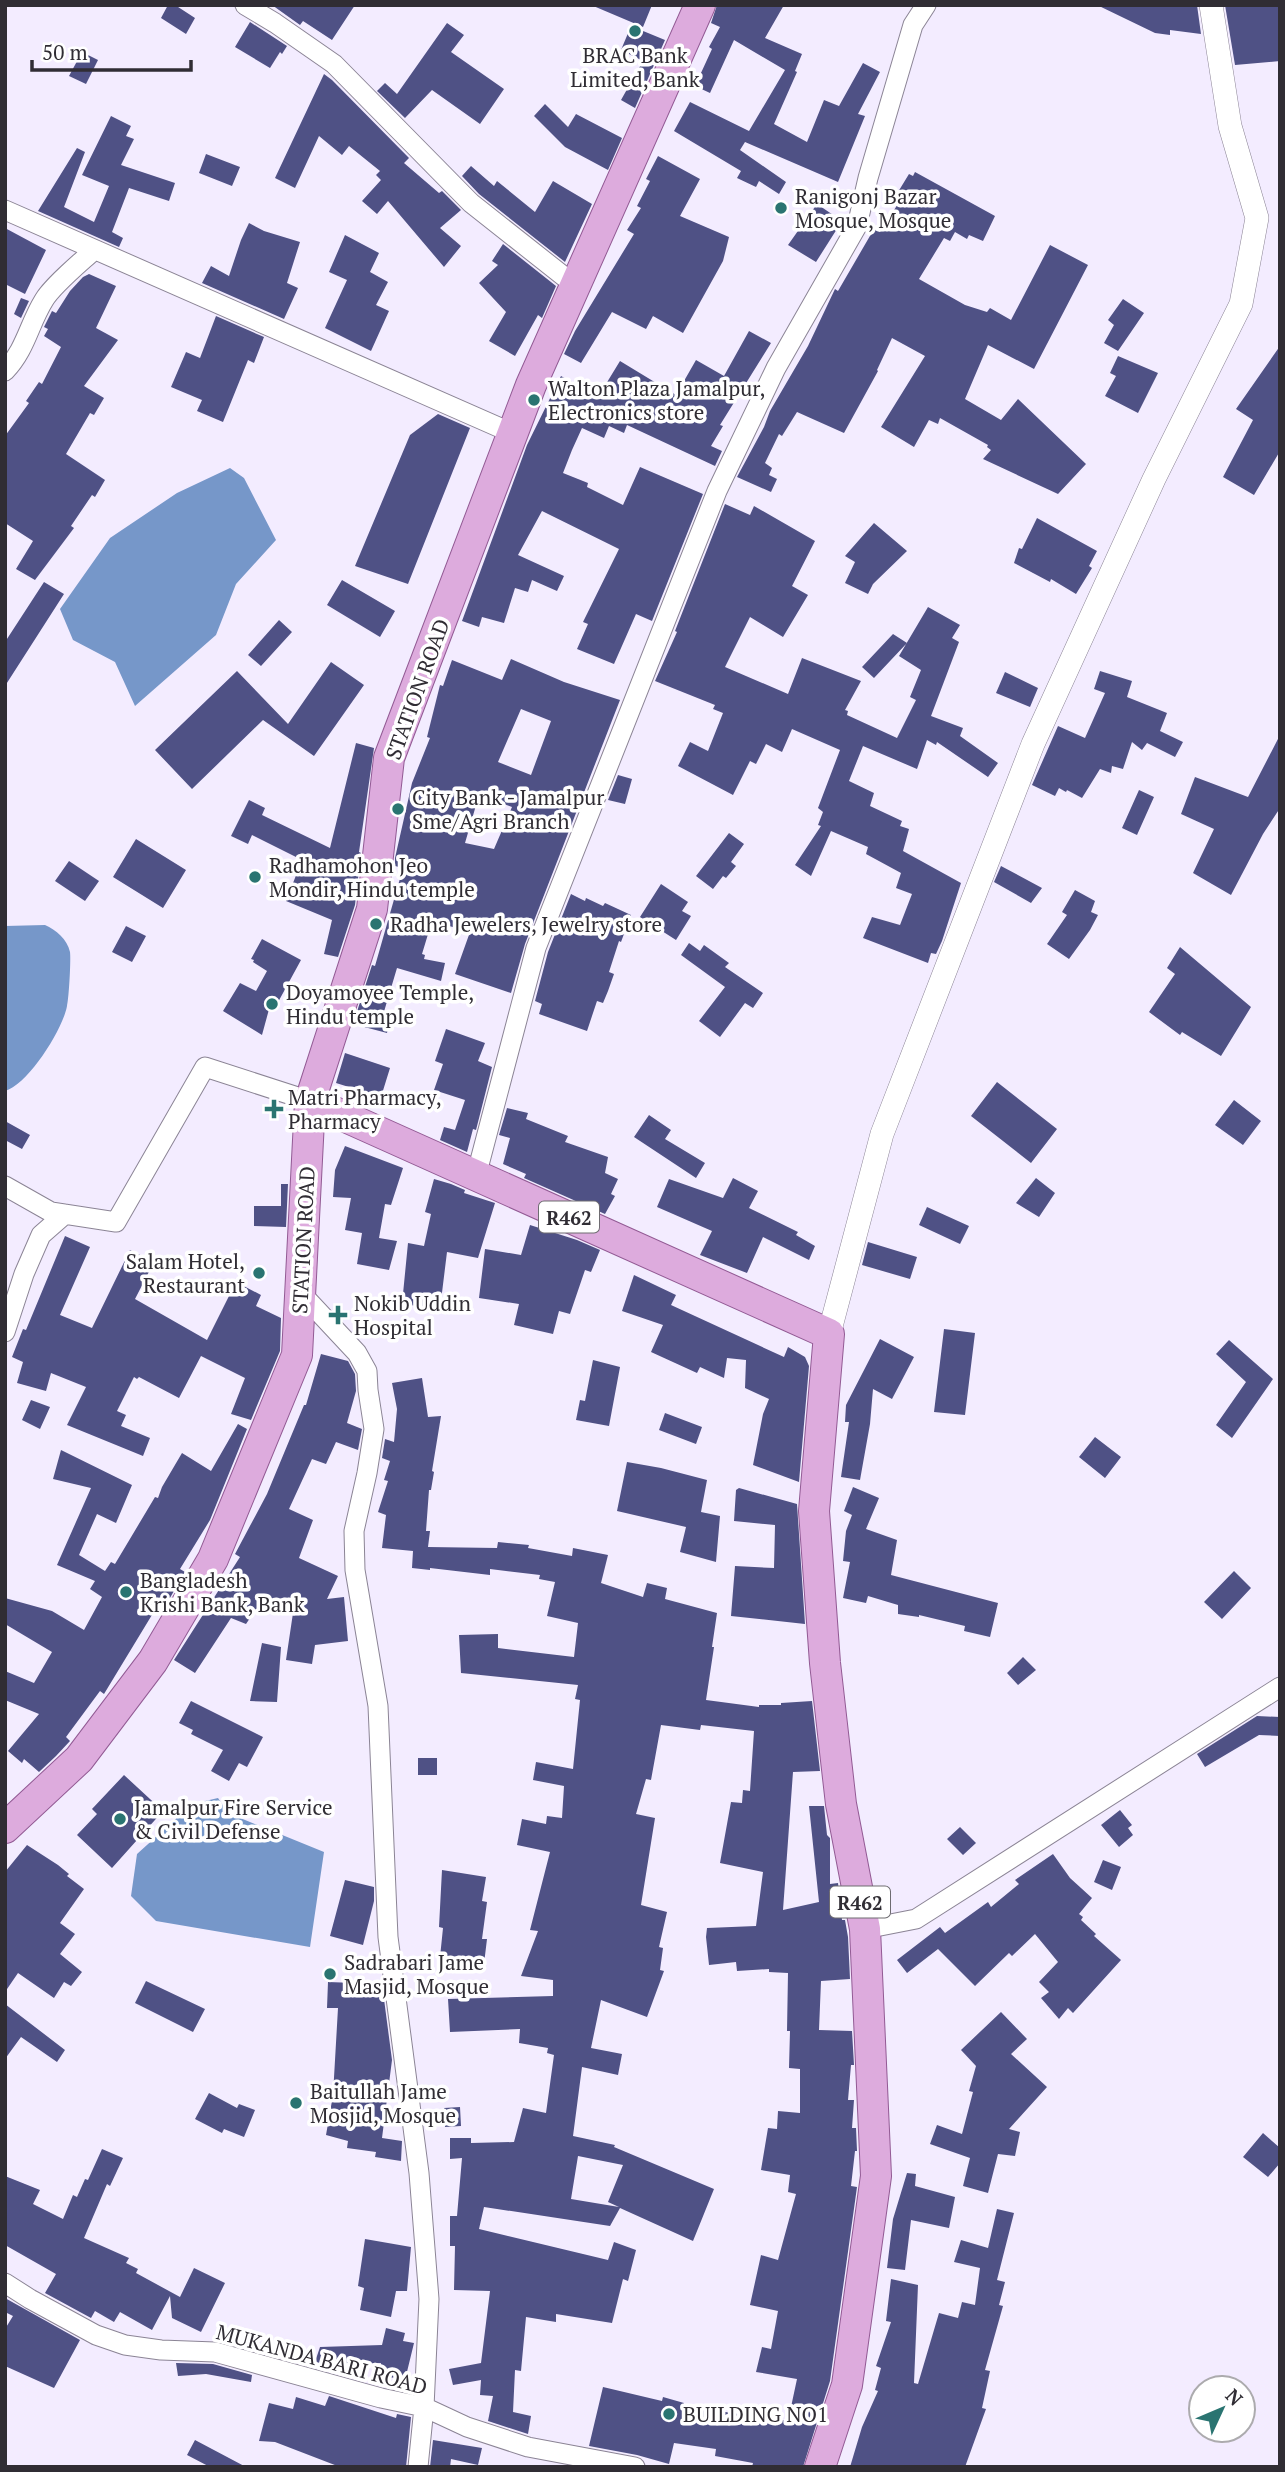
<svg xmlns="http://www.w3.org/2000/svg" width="1285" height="2472" viewBox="0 0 1285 2472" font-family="'PT Serif',serif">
<rect width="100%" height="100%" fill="#f3ecff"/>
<path fill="#7697c9" d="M230,468l14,10 32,62 -40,44 -20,51 -81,71 -20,-44 -42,-22 -13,-31 50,-71 67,-45z
M45,925c11,5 22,14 25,27 1,7 -1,46 -3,54 -4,23 -39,79 -62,85v-165z
M218,1798l10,15 96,39 -14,95 -154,-26 -25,-25 6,-42 41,-37 23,-15z"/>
<path fill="#4f5185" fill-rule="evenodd" d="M168,5h7l20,13 -9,16 -25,-16z
M272,5h83l-23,35 -29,-19 -3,4z
M591,5h61l-9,22z
M717,5h67l-19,33 37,16 -7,17 2,1 -23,52 33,18 17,-42 15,6 24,-43 17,9 -22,42 7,2 -27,66 -93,-40 -5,8 46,32 -7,12 -20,-13 -3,6 -19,-9 4,-7 -67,-40 16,-29 59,29 36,-61 -51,-30 -24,53 -15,-7 17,-37 -3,-2 11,-20 -9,-4z
M1097,5h100l4,29 -31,-4v5l-15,-2z
M1225,5h55v56l-45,4z
M250,22l37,24 -5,8 -2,-2 -10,16 -35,-21z
M447,23l17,12 -13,17 53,37 -24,35 -48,-34 -27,28 -28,-27 8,-8 12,11z
M631,26l34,14 -30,68 -14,-8 22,-39 -22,-11z
M82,52l16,8 -12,24 -17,-8z
M324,74l8,6 77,78 -5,5 35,30 3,-2 19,19 -21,18 21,18 -17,21 -56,-66 -11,13 -15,-13 19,-21 -5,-5 4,-4 -31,-25 -7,9 -23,-19 -24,52 -20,-10z
M545,104l23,23 8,-13 46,24 -14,32 -43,-23 -31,-31z
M111,116l20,10 -5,10 8,3 -13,26 54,18 -6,18 -40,-13 -17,44 11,6 -4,9 -81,-36 39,-63 8,4 -21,55 30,15 15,-36 -27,-11z
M206,154l34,13 -8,19 -33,-13z
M658,156l42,23 -20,37 49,21 -6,24 -40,72 -30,-17 -7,13 -34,-17 -31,51 -17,-9 11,-23 59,-97 -7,-4 14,-22 -4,-2 13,-25 -4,-2z
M471,166l23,20 3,-5 38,31 18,-31 39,23 -27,58 -86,-68 -17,-18z
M915,172l80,44 -12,25 -14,-6 -2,4 -12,-7 -5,9 -6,-3 -25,41 46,26 22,7 3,-4 21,12 39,-75 38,20 -54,104 -46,-24 -23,54 36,21 17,-21 68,65 -28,30 -75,-35 8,-9 -4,-3 1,-2 -48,-27 -2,6 -9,-4 -15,27 -33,-20 44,-71 -33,-18 -15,32 1,1 -34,62 -47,-21 -15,24 -3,-2 -14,29 7,5 -3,7 8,4 -6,13 -34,-15 27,-50 6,-16 38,-65 27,-57 3,2 36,-62 6,3 23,-36 -5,-4 11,-18 4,2z
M817,204l25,17 -26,41 -28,-17z
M249,223l15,8 36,11 -13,41 11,5 -14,31 -82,-36 9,-17 18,10 12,-36z
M5,228l41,22 -21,44 -20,-10z
M345,235l34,18 -9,19 18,10 -12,23 13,6 -18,40 -46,-23 22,-48 -18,-8z
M503,244l53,42 -14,32 -4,-3 -23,41 -26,-15 17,-29 -27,-29 19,-18 -6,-4z
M89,274l27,12 -20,42 22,12 -34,46 20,12 -10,17 -4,-2 -24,41 39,26 -10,17 -3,-2 -21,31 3,2 -39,52 -19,-11 17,-28 -28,-18v-87l24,-33 -3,-2 13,-19 3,2 19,-37 -17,-11 4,-7 -4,-2 8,-16 4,2 14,-22 13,-14z
M21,298l8,3 -8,17 -7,-4z
M1123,299l21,14 -26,38 -14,-8 10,-18 -6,-5z
M216,316l48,21 -10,26 -6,-3 -25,62 -26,-11 5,-11 -31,-13 15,-35 14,6z
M749,331l22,12 -51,82 3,1 -12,20 11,5 -7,15 -88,-41 -3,8 -15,-7 -5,12 -22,-10 -10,22 -9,23 25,10 -1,4 36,18 17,-38 63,27 -51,127 -16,-7 -22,50 -37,-15 11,-25 -5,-2 36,-73 -77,-38 -24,44 46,21 -7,15 -25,-11 -4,12 -13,-4 -11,35 -22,-6 -3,10 -17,-6 65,-176 34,-69 37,21 22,-36 56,34 20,-35 28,16z
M1280,346v105l-26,44 -31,-18 30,-57 -17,-11z
M1118,356l40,17 -20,40 -33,-17 11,-20 -6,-3z
M438,414l32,14 -62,156 -53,-18 55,-131z
M725,504l25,11 4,-9 61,35 -23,45 16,9 -25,42 -33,-20 -25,50 63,27 14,-36 59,23 -16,29 3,1 -1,4 50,23 19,-38 -6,-3 11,-27 -22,-14 29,-49 32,18 -8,13 7,4 -28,74 32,12 -3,8 38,27 -10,14 -51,-35 -1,3 -9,-5 -10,29 -54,-23 -14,35 25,12 -4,13 32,15 -2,5 9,3 -6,22 58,32 -19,58 -6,13 -5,-1 -3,10 -65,-25 9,-21 28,8 12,-31 -16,-6 5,-15 -35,-19 2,-7 -37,-16 -20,45 -16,-11 26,-39 -3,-1 5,-13 -5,-4 22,-58 -48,-21 -10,23 -16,-8 -10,20 -6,-3 -17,34 -55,-29 12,-24 18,9 15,-38 -10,-4 2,-4 -60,-24 22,-49 -2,-1z
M1037,518l60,33 -8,15 3,2 -16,26 -25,-15 -1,3 -36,-19 5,-15 3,1z
M874,523l33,28 -34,33 -5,10 -23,-11 10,-21 -10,-6z
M342,580l53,31 -15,26 -53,-32z
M44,582l20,12 -59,92v-44z
M279,620l13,12 -31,34 -13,-11z
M893,634l14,9 -33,35 -12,-11z
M511,659l53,23 56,18 -95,244 -14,49 -56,-19 15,-42 -38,-11 -10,33 3,1 -1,4 21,4 -4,18 -44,-13 -14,47 7,2 -3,16 -34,-9 19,-59 3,1 28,-98 -8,-2v-8l17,-75 18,-45 -3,-1 13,-52 3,1 9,-26 50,20zM521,709l30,12 -20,54 -33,-13zM479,795l33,12 -18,42 -29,-6z
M331,662l33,23 -50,71 -51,-36 -71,69 -37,-39 82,-79 51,53z
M1100,671l32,10 -5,16 40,16 -7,18 23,11 -8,15 -28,-14 -5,7 -10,-8 -9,27 -11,-3 -1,7 -11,-4 -18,29 -15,-8 -1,2 -7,-4 -4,8 -23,-11 26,-59 27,12 20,-45 -11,-4z
M1005,672l33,16 -8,19 -34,-14z
M1280,735v73l-17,26 -32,61 -38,-22 21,-44 -33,-15 14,-37 53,20z
M356,743l18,5 -15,104 2,1 -6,52 -17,52 -14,-3 8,-34 -46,-19 16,-41 -50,-25 -4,9 -17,-8 18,-36 16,8 -3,7 68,33z
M618,775l14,4 -7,25 -17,-4z
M1139,790l15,7 -17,38 -15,-7z
M729,833l15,11 -13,18 5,4 -10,12 -3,-2 -10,13 -17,-13z
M136,839l50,31 -23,38 -50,-31z
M69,861l30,20 -14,20 -30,-20z
M1001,866l41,22 -11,15 -37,-21z
M661,884l27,18 -6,9 9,5 -15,24 -36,-23z
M1075,890l20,11 -4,11 7,3 -8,15 -21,29 -22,-15 20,-29 -5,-3z
M571,894l14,7 1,-3 17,8 2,-3 26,12 -10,27 -2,-1 -10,31 5,2 -6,17 -5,12 -6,-2 -10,30 -48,-17 3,-10 -7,-3 13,-49z
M126,926l20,10 -14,26 -20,-10z
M262,939l39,21 -24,44 -6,-2 -9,33 -39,-24 17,-28 16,8 11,-20 -14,-9 1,-2 -3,-1z
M689,943l11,8 4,-6 25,18 -4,4 38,26 -10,15 -8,-5 -25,34 -21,-16 26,-34 -44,-32z
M1180,947l71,60 -30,49 -39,-24 -2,3 -31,-23 26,-38 -8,-6z
M446,1029l39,14 -7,18 14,6 -16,63 -3,-1 -6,23 -27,-12 4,-13 11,3 10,-30 -31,-10 9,-26 -8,-3z
M345,1053l45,15 -9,29 -45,-14z
M997,1082l60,47 -26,34 -60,-47z
M1234,1100l27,21 -18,24 -28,-20z
M507,1108l21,5 -2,6 42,17 -3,6 43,15 -3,16 13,6 -7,15 4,2 -10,18 -81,-36 2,-4 -23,-10 7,-26 -11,-3z
M649,1115l22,15 -6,9 40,24 -9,15 -62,-41z
M5,1121l25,14 -8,14 -17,-9z
M345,1146l58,22 -12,37 -6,-1 -6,34 18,3 -8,29 -32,-6 5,-31 -17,-3 6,-32 -18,-1 2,-27z
M733,1178l25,13 -9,17 49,24 -2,3 19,11 -6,14 -46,-23 -16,36 -47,-18 12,-24 -55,-24 12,-28 54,19z
M1036,1178l19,15 -16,24 -23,-14z
M434,1179l17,5 14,6 -1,3 31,10 -17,55 -31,-6 -7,57 -38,-5 6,-61 16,3 7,-32 -6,-2z
M281,1184h7l-2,43 -32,-1v-20h27z
M927,1207l42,19 -9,18 -41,-19z
M530,1225l47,15 23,10 -9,22 -6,-2 -15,44 -11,-3 -6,23 -39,-9 5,-21 -40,-6 6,-49 36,6z
M65,1236l25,11 -30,68 32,13 38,-78 24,12 -19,37 72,41 29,-58 25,13 -5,11 25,12 -1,33 -29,69 -20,-6 14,-36 -44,-22 -22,42 -40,-21 -2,2 -3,-2 -17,34 9,4 -5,11 29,12 -7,18 -76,-31 19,-38 -35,-14 -5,18 -29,-8 6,-21 -11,-5 11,-28 3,1z
M868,1242l49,15 -7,22 -48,-14z
M634,1275l42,20 -5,10 113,52 4,-10 17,10 4,9 -10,116 -46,-17 10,-51 6,-15 -24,-11 1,-28 -19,-2 -3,20 -24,-11 -3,6 -46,-21 12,-27 -41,-14z
M944,1329l31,4 -10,82 -31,-3z
M880,1339l34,18 -22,42 -19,-10 -3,35 -10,56 -19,-3 8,-55h-4l1,-17z
M1229,1340l44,39 -41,59 -16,-13 30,-43 -30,-28z
M321,1354l27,7 7,13 1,17 -9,32 15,6 -4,21 -22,-8 -10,22 -14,-5 -23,50 24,11 -14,38 39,18 -11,23 17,-2 4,44 -33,4 -3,19 -26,-4 7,-47 -37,-4 -10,15 -15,-6 -36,55 -21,-13 66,-103 -5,-3 32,-60 37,-89h2z
M593,1360l27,7 -11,59 -33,-6 4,-20 5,1z
M422,1378l6,39 13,-1 -9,55 2,1 -3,18h-2l-3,41h4l-2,16 69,1 1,-6 31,3 -1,3 44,8 1,-8 35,7 -7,28 42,14 4,-14 20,5 -2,11 52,14 -5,34h2l-8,53 53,7v-2h22v-2l31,-2 8,70 -27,1 -10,138 36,-8 -10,-96h15l3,29 3,3v46l8,-1 4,37h3l3,17 2,42 -29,2 -2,49 33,1 2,34h-3l-3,35h6l-2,28h4l1,23h-2l-4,35 6,1 -27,194 -27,86h-51l1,-4 -38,-7 1,-7 -42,-6 -5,21 -32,-9 -48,-9 14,-59 59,14 1,-4 21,6 -1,3 105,15 9,-42 -41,-7 6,-25 9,2 7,-38 -28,-6 11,-50 17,5 18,-66 -8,-2 2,-17 -29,-5 7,-42 9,1 1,-18 22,2v-44l-11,-1 1,-37h-3l1,-58 -19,-1v-3l-32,2 -1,-9 -27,3 -3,-28 1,-9 49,-2 7,-54 -43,-9 11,-61 11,1 1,-13 7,1 4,-60 -53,-6 -1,5 -39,-5 -10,55 -5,-1 -10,35 19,4 -14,87 26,7 -8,35 4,1 -3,22 4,1 -17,46 -46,-17 -10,48 31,6 -4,21 -36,-8 -9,69 42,9 -1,2 100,42 -21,52 -73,-33 -10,18 -126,-19 -5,22 129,31 6,-18 22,8 -8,31 -5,-2 -11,44 -56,-9v8l-30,-5 -5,54 -6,-1 -2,42 18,4 -3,18 -40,-13 5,-25 -13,-1 1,-15 -28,5 -4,-16 32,-6 9,-72 -36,-1 1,-44h-5v-30h7l5,-58 -12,1v-21h21v5l43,-1 9,-34 23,5 8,-58 -7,-2 1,-5 -29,-5 1,-14 -70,3 -2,-33 105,-3v-16l-32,-4 17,-45 -8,-1 20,-78 -33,-7 5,-26 24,5 1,-8 15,2 2,-32 -31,-6 3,-18 37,7 7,-69 -5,-1 3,-14 -117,-12 -2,-38 39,-1v14l76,9 4,-34 -31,-7 8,-34 -16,-3 1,-4 -50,-6v6l-60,-7v2l-18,-2 1,-17 -31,-3 4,-33 -8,-3 10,-31 -4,-1 6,-19 -8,-3 3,-19 9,3 3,-33 -5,-26zM578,2156l45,9 -15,37 11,5 -48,-8z
M31,1400l19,7 -10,22 -18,-9z
M665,1413l37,14 -6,17 -37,-14z
M238,1424l9,5 -37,91 -30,49 5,3 -18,31 -6,-3 -57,94 -4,-3 -34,46 4,4 -14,15 -17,16 -15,-13 -2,4 -14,-12 31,-37 -34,-14v-29l29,12 18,-31 -47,-28v-26l47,13 32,19 18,-33 -12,-8 5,-8 -38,-16 34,-77 -38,-9 8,-29 71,35 -16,38 -19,-9 -18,41 26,16 6,-9 4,2 40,-67 3,1 4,-11 20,-34 29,18z
M1095,1437l26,20 -16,21 -26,-21z
M627,1462l34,6 46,12 -6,32 19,4 -4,46 -36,-10 6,-25 -69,-16z
M853,1487l26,11 -13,31 31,11 -6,35 107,28 -8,34 -26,-6 1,-5 -46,-11v2l-21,-3v-9l-30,-9 -2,7 -23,-5 7,-36 -7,-1 3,-30 6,-16 -8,-4z
M739,1488l58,16 8,120 -74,-8 4,-50 39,2 1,-43 -41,-4 2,-31z
M1234,1571l17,17 -29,31 -18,-17z
M262,1643l19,4 -4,55 -27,-1z
M1023,1657l13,13 -18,15 -11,-12z
M191,1701l72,36 -16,30 -8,-4 -10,18 -18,-10 12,-21 -32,-16 2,-4 -14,-7z
M1257,1716l23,1v19l-21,-1 -54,32 -8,-13z
M418,1758h19v17h-19z
M124,1775l39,36 -51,57 -35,-33 20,-21 -5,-5z
M1120,1810l12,15 -4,3 5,7 -14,12 -18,-22z
M960,1827l16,16 -13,12 -16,-16z
M27,1845l31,20 11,9 -2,2 17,13 -24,34 15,11 -15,20 22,18 -11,14 -7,-4 -10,16 -36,-25 -13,19v-120z
M1053,1854l17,24 22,20 -13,16 4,3 -2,3 15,14 -2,2 27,24 -48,53 -5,-5 -9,11 -18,-21 8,-6 -10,-10 19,-20 -23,-28 -23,22 -3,-3 -34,33 -37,-37 -31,24 -10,-13 43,-33 5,6 43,-31 3,5 28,-23 -4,-4z
M1103,1860l18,7 -9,23 -18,-8z
M442,1870l44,7 -4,24 5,1 -5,37h5l-4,33 -44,-5 4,-39 -4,-1z
M345,1880l29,7v14l-11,44 -33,-9z
M146,1981l59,28 -12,23 -58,-29z
M328,1982l54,2 10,76 -10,78 20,3 -1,20 -26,-4 1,-5 -29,-4 1,-7 -22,-6 7,-40 5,-87h-11z
M5,2004l60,46 -8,12 -36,-25 -16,22z
M1001,2012l26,27 -16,15 36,33 -38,42 11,3 -5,24 -17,-2 -10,39 -25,-7 7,-28 -40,-14 7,-19 25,9 11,-42 -4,-1 7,-25 -15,-16z
M209,2093l28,15 2,-4 16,6 -11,27 -20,-8 -2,4 -27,-14z
M460,2107l1,19 -16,1 -1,-19z
M1263,2133l17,15v15l-12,14 -25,-20z
M102,2149l21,9 -13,28 -3,-2 -23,54 45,20 -3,5 12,6 -2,4 44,24 14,-29 31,15 -24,49 -29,-14 -2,-22 -18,34 -32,-18 -6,10 -19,-11 -4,7 -46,-25 11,-19 -51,-29v-69l35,14 -7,14 30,15 10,-24 4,2 8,-18 3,1z
M907,2173l9,1 -1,12 40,11 -6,31 -38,-8 -6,50 -18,-2 6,-49z
M997,2209l17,4 -17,67 8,2 -6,23 4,1 -18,64 5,1 -8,37 4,1 -21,58h-115l12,-40 16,-36 -3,-1 6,-22 -5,-2 15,-44 -5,-1 5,-42 27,6 -4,98 4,1 21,-71 19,5 4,-16 13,3 5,-37 -26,-6 7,-22 27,8z
M365,2239l46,8 -4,44h-11l-5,26 -31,-7 4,-22 -6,-2z
M5,2298l75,42 -26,48 -49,-22v-37l8,-13 -8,-4z
M386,2328l19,5 -2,8 11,2 -9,37 -26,-5 2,-12 -51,2 -15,-3 5,-15 62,-2z
M176,2363l37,1 39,11 -1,7 -45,-8 -28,2z
M329,2396l67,22 1,-4 14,3 -5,50h-66l-65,-25 -16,-1 10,-38 24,6 3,-12 29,9z
M195,2440l51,27h-36l-23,-12z
M433,2440l49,8 -4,17 -27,-6 -1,8h-20z"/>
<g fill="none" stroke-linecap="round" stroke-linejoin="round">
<g stroke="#8b8495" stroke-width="21">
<path id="minor" d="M245,5l30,18 59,41 137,139 105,83
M5,210l507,223
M5,371c21,-22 24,-47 39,-71 9,-15 36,-37 50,-50
M476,1176l60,-228 181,-457 59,-123 81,-142 11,-48 45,-153 13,-20
M5,1186l46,26 65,10 89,-155 105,34
M300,1292l57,61 10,18 1,19 6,39 -7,44 -13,58 1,39 23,136 10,231 31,236 10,126 -5,108 -6,60
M5,1332l19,-58 17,-39 24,-21
M865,1929l51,-10 364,-232
M5,2283l25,16 66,36 29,10 36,5 54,2 166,46 43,9 43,20 61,20 107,20"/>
</g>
<g stroke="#8b8495" stroke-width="24">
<path id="tertiary" d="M829,1334l53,-200 151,-390 121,-265 87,-175 16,-86 -27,-92 -19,-121"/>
</g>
<g stroke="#925a94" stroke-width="32">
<path id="primary" d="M310,1101l519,233 -15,177 11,152 16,141 24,125 11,247 -29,209 -27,82
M5,1828l74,-69 74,-98 60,-102 84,-204 13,-254 62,-192 17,-151 142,-373 169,-380"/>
</g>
<use href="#minor" stroke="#fff" stroke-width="19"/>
<use href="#tertiary" stroke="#fff" stroke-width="23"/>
<use href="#primary" stroke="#ddabdd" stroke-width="30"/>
</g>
<g fill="#2a7471" stroke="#fff" stroke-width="2.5">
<circle cx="635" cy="31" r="7"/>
<circle cx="781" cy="208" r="7"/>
<circle cx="534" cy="400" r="7"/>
<circle cx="398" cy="809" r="7"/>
<circle cx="255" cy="877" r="7"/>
<circle cx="376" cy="924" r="7"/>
<circle cx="272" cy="1004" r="7"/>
<path d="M270.5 1098.5h7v7h7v7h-7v7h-7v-7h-7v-7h7z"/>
<circle cx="259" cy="1273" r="7"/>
<path d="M334.5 1304.5h7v7h7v7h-7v7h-7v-7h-7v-7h7z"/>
<circle cx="126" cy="1592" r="7"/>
<circle cx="120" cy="1819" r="7"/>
<circle cx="330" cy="1974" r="7"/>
<circle cx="296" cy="2103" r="7"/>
<circle cx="669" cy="2414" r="7"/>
</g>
<g text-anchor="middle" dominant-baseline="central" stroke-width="7" stroke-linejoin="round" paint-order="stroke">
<g fill="#fff" stroke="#6e6c71" stroke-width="2">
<rect x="539" y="1201.5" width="60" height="31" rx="5"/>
<rect x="830" y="1886.5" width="60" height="31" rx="5"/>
</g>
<g font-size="19" font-weight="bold" fill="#302d34">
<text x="569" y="1217">R462</text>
<text x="860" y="1902">R462</text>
</g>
<g font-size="21" fill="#302d34" stroke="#fff" text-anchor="start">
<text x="635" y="55" text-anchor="middle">BRAC Bank<tspan x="635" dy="24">Limited, Bank</tspan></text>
<text x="795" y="196">Ranigonj Bazar<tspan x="795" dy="24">Mosque, Mosque</tspan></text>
<text x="548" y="388">Walton Plaza Jamalpur,<tspan x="548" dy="24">Electronics store</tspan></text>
<text x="412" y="797">City Bank - Jamalpur<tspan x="412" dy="24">Sme/Agri Branch</tspan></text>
<text x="269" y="865">Radhamohon Jeo<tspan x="269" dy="24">Mondir, Hindu temple</tspan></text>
<text x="390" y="924">Radha Jewelers, Jewelry store</text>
<text x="286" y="992">Doyamoyee Temple,<tspan x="286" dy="24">Hindu temple</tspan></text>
<text x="288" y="1097">Matri Pharmacy,<tspan x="288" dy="24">Pharmacy</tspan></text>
<text x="245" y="1261" text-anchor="end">Salam Hotel,<tspan x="245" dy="24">Restaurant</tspan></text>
<text x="354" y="1303">Nokib Uddin<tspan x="354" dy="24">Hospital</tspan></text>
<text x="140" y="1580">Bangladesh<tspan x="140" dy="24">Krishi Bank, Bank</tspan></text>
<text x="134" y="1807">Jamalpur Fire Service<tspan x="134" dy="24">&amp; Civil Defense</tspan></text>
<text x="344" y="1962">Sadrabari Jame<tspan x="344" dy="24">Masjid, Mosque</tspan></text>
<text x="310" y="2091">Baitullah Jame<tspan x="310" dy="24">Mosjid, Mosque</tspan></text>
<text x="683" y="2414">BUILDING NO1</text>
</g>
<g font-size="21" fill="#302d34" stroke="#fff">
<text transform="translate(417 689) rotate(-70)">STATION ROAD</text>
<text transform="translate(303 1240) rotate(-87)">STATION ROAD</text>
<text transform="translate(322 2359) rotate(15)">MUKANDA BARI ROAD</text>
</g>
</g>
<rect width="1285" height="2472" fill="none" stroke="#302d34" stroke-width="14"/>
<g transform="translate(1222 2409) rotate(46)"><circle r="33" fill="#ffffff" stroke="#acabae" stroke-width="2"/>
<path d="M0-5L12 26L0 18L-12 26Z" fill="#2a7471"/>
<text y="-10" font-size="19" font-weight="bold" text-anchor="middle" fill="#302d34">N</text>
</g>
<path d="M32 60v10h159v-10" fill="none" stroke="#302d34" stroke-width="3.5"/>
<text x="42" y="60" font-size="21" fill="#302d34" stroke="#ffffff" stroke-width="5" paint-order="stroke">50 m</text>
</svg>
